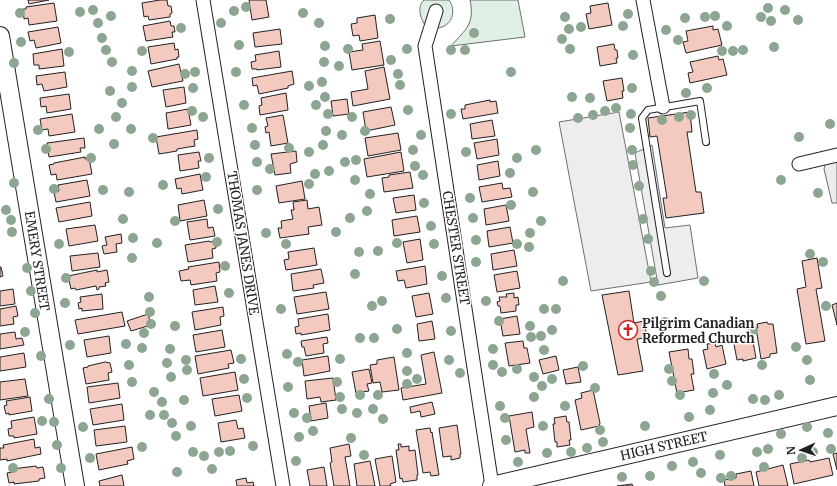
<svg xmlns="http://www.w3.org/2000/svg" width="837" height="486" viewBox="0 0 837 486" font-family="Merriweather,serif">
<rect width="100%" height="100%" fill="#fff"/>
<path fill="#e0efe3" stroke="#6f6f6f" d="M424,0h25c8,11 3,27 -12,28 -3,1 -7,0 -10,0 -6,-8 -11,-20 -3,-28z
M470,0h48l7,37 -74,9c15,-17 24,-22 19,-46z"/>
<path fill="#ededed" stroke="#6f6f6f" d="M619,112l32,170 -60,9 -32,-169z
M652,145l13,83 25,-3 8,53 -40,7 -23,-132z
M837,151v52h-5l-8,-34 4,-16z"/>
<path fill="#f3c9c0" stroke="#222" d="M28,0h21l-20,4z
M160,0h7l1,6h3l1,7 -2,1v3l-21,3 -1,-4 -4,1 -2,-14z
M249,0h17l3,17 -17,3z
M54,3l3,18 -28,4 -1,-7 -4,1 -1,-10h3v-2z
M608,3l4,22 -23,4 -3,-15 5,-1 -1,-7z
M375,15l3,23 -18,3 -1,-6 -6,1 -2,-12 6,-1v-5z
M170,21l1,5h3l1,6h-3l1,5 -27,4 -3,-15z
M713,26v4l5,-1 4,16 -36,8 -3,-11 5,-1 -2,-10z
M58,27l3,16 -25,5 -2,-8 -4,1 -2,-9z
M280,29l2,15 -27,3 -2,-14z
M380,41l4,24 -32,5 -3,-18 14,-2 -1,-6z
M174,43l1,7 3,-1 1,8h-2v2l-26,5 -3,-17z
M614,44l1,6h2l1,8h-2l1,5 -17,3 -3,-19z
M62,49l2,17 -25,3v-4h-5l-1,-11z
M279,51l2,16 -24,3v-1h-5l-1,-7 5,-1 -1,-6z
M718,56l1,4 4,-1 4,16 -37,8 -2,-10 5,-1 -3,-10z
M179,64l4,17 -31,6 -4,-16z
M384,67l6,32 -37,7 -2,-14 17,-3 -3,-18z
M292,71l2,13 -6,2v2l-29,6 -2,-9 -4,1 -1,-8z
M65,72l2,15 -23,4 -2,-7 -5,1 -1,-9z
M622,78l2,13h-2l1,7 -16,3 -4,-20z
M184,87l2,16 -20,4 -3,-17z
M286,93l2,17 -28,5 -1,-9 3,-1 -1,-7z
M69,94l2,15 -24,4 -1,-7 -5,1 -1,-9z
M347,99l2,15 -16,2 -2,-15z
M490,100v2l6,-1 2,12 -35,6 -2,-10h4v-4z
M391,107l4,18 -29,6 -3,-19z
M188,109l3,16 -23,4 -2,-16z
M690,112l2,20h-5l9,60h5l3,21 -38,5 -3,-20h4l-10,-62 -7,1 -2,-19z
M72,114l3,18 -26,4 -1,-7 -6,1 -2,-11z
M283,115l5,28 -17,3 -2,-14 -3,1 -1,-6 3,-1 -2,-8z
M492,120l3,16 -23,3 -2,-15z
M197,130l1,9 -4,1 1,6 -18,3v2l-18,3 -3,-17z
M398,133l3,17 -33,6 -3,-18z
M84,138l1,10h-5l1,4 -32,5 -2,-14z
M497,139l2,16 -22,4 -3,-16z
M296,151l1,11 -7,2 1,9 -16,2 -4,-21z
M199,152l2,9h-3l1,7 -19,3 -2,-16z
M401,152l3,19 -37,6 -3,-18z
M85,157v2l4,-1 3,16 -35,6 -1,-6 -5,1 -2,-10 5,-1v-1z
M498,161l2,15 -21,4 -2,-15z
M410,172l3,16 -29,4 -2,-14 7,-1v-2z
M200,174l3,16 -21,4 -1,-6 -4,1 -2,-10z
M87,180l3,16 -34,6 -2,-10 5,-1 -1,-6z
M302,181l3,18 -26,4 -3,-17z
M502,183l1,6 7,-1 2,9 -30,5 -3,-15z
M414,195l2,15 -20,3 -3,-15z
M204,200l3,16 -27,5 -2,-16z
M307,200l1,9 11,-2 3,18 -14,2 1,7 -29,4 -2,-10h4l-1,-7 12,-2 -2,-9h3l-1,-8z
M90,202l2,14 -33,6 -3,-14z
M506,205l3,16 -23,4 -2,-16z
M417,216l3,16 -26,4 -2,-16z
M207,219l1,9 5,-1 2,9 -25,4 -3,-18z
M95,225l3,16 -29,5 -3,-17z
M510,227l3,16 -24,4 -2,-16z
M121,234l1,9 -6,1 1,8 -13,2 -2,-8 5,-1 -2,-8z
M420,239l3,21 -16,3 -4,-21z
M209,241l1,1 5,-1 1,7 -4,1 1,9 -25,4 -3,-17z
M314,248l3,17 -31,5 -2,-10 5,-1 -1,-7z
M514,250l3,16 -24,4 -2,-16z
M98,253l2,14 -28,4 -2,-15z
M817,258l5,30 -6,1 9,52 -19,3 -9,-55 9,-2 -4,-26z
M219,262l1,10 -4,1 1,8 -26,4 -1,-5 -9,1 -2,-10 10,-2 -1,-2z
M425,266l2,18 -21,4 -2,-8 -6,1 -2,-10z
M0,267h1l2,9 -3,1z
M321,269l3,14 -11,2 1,3 -21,3 -2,-17z
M97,270v2l10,-2 2,12 -4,1 1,3 -7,1v2l-2,1 -1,-4 -20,4 -1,-2 -4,1 -3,-13z
M517,271l3,17 -23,4 -3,-17z
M215,286l3,16 -23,3 -2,-15z
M13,289l2,15 -15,2v-15z
M629,291l5,32 10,-2 3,17 -10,1 6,32 -25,4 -16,-80z
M326,292l3,17 -32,5 -3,-17z
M429,293l4,21 -17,3 -4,-21z
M514,293v5l4,-1 1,8h-3v6l-15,2 -1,-7h-2l-1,-4 3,-1 -1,-4h8l-1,-3z
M102,294l1,15 -21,2v-3l-3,1 -1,-6 3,-1 -1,-5z
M837,303v22l-5,-20z
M16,306l2,10 -5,1 1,7 -14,2v-17z
M223,307l1,9 -4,1 1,8 -26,5 -3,-18z
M122,312l3,14 -47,8 -3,-14z
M148,314l3,11 -20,6 -4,-10z
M328,314l2,16 -29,5v-2l-5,1 -1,-7 4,-1 -1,-7z
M517,316l3,18 -17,2 -3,-17z
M432,321l3,18 -16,2 -2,-17z
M767,322l1,2h5l4,29 -7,1v3l-9,2 -5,-31h2l-1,-4z
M222,330l3,17 -29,5 -3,-17z
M15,332l1,7 6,-1 2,7 -24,4v-15z
M109,336l2,17 -24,4 -3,-17z
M752,336l4,22 -13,3v-2l-6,1 -4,-21z
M327,337l1,6 -5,1 1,9 -18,3 -2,-9h-2l-1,-6z
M523,341l1,7h3l3,15 -21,3 -4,-23z
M715,343l1,4 6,-2 4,19 -19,5 -4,-19 5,-1 -1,-5z
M688,349l1,10h3l2,15h-3l3,16 -17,3 -8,-41z
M231,350l3,13 -6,1 1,4 -31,6 -3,-18z
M434,352l8,41 -39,7 -2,-12 25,-4 -5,-29z
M24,353l2,14 -26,4v-14z
M328,356l2,15 -26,5 -2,-16z
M556,356l3,14 -16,4 -4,-14z
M394,357l5,33 -17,2 -2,-10 -7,1 -3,-18 7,-1v-4z
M105,362l5,1 2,9 -4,1 1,7 -23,4 -3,-16 5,-1v-1z
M578,367l3,15 -15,2 -3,-14z
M369,369l3,14 -5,1 2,7 -13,2 -4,-21z
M235,372l3,18 -35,6 -3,-18z
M333,378l3,22 -15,2 -1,-5 -13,2 -2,-18z
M25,379l3,17 -28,4v-18z
M118,383l2,15 -31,5 -2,-16z
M593,390l7,33 -1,3 -18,4 -6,-30 7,-2 -1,-5z
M239,395l3,16 -27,5 -3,-17z
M30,397l2,14 -23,4v-2l-3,1 -2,-8 3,-1 -1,-4z
M432,402l3,12 -14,3 -1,-6 -9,2 -1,-6z
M326,403l2,15 -17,3 -2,-15z
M122,404l2,16 -31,5 -3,-16z
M532,412l2,15 -8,2 4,24h-5v-3l-10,2 -6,-36z
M566,416l1,6h2l2,18h-2l1,5 -13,2v-5h-2l-2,-18h2l-1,-6z
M34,417l3,17 -23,4v-2h-5l-1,-7 4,-1 -1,-7z
M236,420l2,9 5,-1 2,10 -24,4 -3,-19z
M457,425l4,29h-1v4l-9,2v-4l-8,1 -4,-29z
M125,426l2,16 -31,4 -2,-16z
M430,428l1,5 1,-1 7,43 -8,1 -1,-4 -7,1 -7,-43z
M34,439l1,9 5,-1 1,7 -34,7v-2l-7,1v-12h4l-1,-3z
M349,444l2,12 -6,1 5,29h-16l-4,-23 2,-1 -2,-14z
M398,444h3v3l8,-1v5l6,-1 3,25h-1v5l-14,2 -1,-4 -2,1 -4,-29h3z
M132,447l2,12 -7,2 1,3 -29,6 -3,-16z
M837,453v17l-4,-16z
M392,456l4,26 -6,2 1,2h-11l-5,-27z
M829,458l4,17 -39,9 -4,-20 19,-4 1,2z
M370,461l5,25h-18l-3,-22z
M783,465l5,21h-29l-3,-14z
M36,466l1,2 6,-1 2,11 -6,1v2l-25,3v-2l-5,1 -2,-10 6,-1 -1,-3z
M324,467l3,19h-17l-3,-16z
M751,471l3,15h-29l-1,-6 12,-2v-4z
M122,475l2,11h-24l-1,-5z
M246,478l1,5 6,-1 1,4h-17l-1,-6z
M632,484l1,2h-16z"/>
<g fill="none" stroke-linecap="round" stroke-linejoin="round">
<g stroke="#222" stroke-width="8">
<path id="lane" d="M667,273l-25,-155 6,-8 52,-9 6,41"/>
</g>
<g stroke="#222" stroke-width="15">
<path id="street" d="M203,0l80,486
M643,0l20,107
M436,11l-11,35 67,440
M799,164l38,-9"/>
</g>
<g stroke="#222" stroke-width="20">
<path id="secondary" d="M0,36l75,450
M492,486l345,-80"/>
</g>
<use href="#lane" stroke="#fff" stroke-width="6"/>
<use href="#street" stroke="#fff" stroke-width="13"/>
<use href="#secondary" stroke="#fff" stroke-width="18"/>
</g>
<g fill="#8da692">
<circle cx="246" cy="7" r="5"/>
<circle cx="768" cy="8" r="5"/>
<circle cx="93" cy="10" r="5"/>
<circle cx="785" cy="10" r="5"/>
<circle cx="234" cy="11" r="5"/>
<circle cx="80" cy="12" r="5"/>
<circle cx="20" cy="13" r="5"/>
<circle cx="303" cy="13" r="5"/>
<circle cx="628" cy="14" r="5"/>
<circle cx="111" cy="16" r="5"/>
<circle cx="715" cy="16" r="5"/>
<circle cx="565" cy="17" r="5"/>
<circle cx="705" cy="17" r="5"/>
<circle cx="761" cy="17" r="5"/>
<circle cx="685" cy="18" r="5"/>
<circle cx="390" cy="19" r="5"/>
<circle cx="798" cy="20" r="5"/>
<circle cx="771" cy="21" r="5"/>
<circle cx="98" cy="23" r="5"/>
<circle cx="221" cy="23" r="5"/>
<circle cx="319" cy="23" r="5"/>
<circle cx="623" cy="26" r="5"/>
<circle cx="727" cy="26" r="5"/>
<circle cx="581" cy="27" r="5"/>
<circle cx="181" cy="28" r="5"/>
<circle cx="569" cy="29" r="5"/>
<circle cx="666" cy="30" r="5"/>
<circle cx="474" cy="33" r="5"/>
<circle cx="102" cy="38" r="5"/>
<circle cx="562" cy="39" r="5"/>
<circle cx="678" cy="40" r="5"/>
<circle cx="21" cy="42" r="5"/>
<circle cx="239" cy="45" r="5"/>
<circle cx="325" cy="46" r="5"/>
<circle cx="774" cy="47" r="5"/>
<circle cx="348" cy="49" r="5"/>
<circle cx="407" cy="49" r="5"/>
<circle cx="570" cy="49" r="5"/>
<circle cx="106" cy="50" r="5"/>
<circle cx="451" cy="50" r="5"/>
<circle cx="465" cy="50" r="5"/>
<circle cx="743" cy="50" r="5"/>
<circle cx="142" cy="51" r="5"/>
<circle cx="722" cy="51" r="5"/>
<circle cx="733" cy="51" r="5"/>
<circle cx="69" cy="52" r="5"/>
<circle cx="633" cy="55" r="5"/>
<circle cx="391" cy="60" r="5"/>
<circle cx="112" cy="62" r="5"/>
<circle cx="324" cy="62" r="5"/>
<circle cx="14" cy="63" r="5"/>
<circle cx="339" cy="66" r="5"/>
<circle cx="132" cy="71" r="5"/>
<circle cx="195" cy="72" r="5"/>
<circle cx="236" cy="72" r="5"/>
<circle cx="511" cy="72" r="5"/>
<circle cx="185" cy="74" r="5"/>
<circle cx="398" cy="74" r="5"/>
<circle cx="322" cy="82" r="5"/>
<circle cx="400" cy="85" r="5"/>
<circle cx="309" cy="86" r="5"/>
<circle cx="132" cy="87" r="5"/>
<circle cx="193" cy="88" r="5"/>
<circle cx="632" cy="88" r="5"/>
<circle cx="707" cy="88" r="5"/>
<circle cx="110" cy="91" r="5"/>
<circle cx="686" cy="93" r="5"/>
<circle cx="325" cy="97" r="5"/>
<circle cx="572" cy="97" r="5"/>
<circle cx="590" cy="98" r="5"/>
<circle cx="122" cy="103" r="5"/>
<circle cx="244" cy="105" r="5"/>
<circle cx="316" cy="105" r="5"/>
<circle cx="616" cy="108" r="5"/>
<circle cx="408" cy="110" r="5"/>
<circle cx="192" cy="111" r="5"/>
<circle cx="605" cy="111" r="5"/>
<circle cx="328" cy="114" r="5"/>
<circle cx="451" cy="114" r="5"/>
<circle cx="631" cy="114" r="5"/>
<circle cx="593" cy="115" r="5"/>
<circle cx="691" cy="115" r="5"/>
<circle cx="116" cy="117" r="5"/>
<circle cx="203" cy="117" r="5"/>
<circle cx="352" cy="117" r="5"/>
<circle cx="679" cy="117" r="5"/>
<circle cx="578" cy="118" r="5"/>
<circle cx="662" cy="120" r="5"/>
<circle cx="830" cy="124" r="5"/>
<circle cx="252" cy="128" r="5"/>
<circle cx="630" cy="128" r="5"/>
<circle cx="99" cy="129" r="5"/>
<circle cx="131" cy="129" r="5"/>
<circle cx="38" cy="130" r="5"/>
<circle cx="326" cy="131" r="5"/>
<circle cx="365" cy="131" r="5"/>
<circle cx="342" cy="135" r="5"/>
<circle cx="421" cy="135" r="5"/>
<circle cx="799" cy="137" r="5"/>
<circle cx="153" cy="138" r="5"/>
<circle cx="114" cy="144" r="5"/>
<circle cx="255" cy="145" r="5"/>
<circle cx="323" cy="145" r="5"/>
<circle cx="289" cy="148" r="5"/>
<circle cx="46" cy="149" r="5"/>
<circle cx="413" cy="150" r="5"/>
<circle cx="536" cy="150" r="5"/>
<circle cx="632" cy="150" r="5"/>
<circle cx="309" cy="152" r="5"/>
<circle cx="466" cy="152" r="5"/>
<circle cx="91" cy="158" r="5"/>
<circle cx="209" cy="158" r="5"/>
<circle cx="517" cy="158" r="5"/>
<circle cx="356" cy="160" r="5"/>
<circle cx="257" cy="162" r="5"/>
<circle cx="345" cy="162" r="5"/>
<circle cx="633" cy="165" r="5"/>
<circle cx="415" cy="166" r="5"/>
<circle cx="270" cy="169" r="5"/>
<circle cx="329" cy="171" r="5"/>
<circle cx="510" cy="173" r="5"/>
<circle cx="315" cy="174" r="5"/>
<circle cx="423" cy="175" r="5"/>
<circle cx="206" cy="177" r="5"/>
<circle cx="355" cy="180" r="5"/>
<circle cx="781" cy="180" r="5"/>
<circle cx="14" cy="183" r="5"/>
<circle cx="309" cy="184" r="5"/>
<circle cx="163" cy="185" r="5"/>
<circle cx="639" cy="186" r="5"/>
<circle cx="54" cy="189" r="5"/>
<circle cx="103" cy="190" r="5"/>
<circle cx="257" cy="190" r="5"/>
<circle cx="129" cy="192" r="5"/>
<circle cx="533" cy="192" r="5"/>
<circle cx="818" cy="193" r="5"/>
<circle cx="370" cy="194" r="5"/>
<circle cx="470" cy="198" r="5"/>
<circle cx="424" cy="203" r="5"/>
<circle cx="511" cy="205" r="5"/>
<circle cx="218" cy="209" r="5"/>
<circle cx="6" cy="210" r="5"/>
<circle cx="367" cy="211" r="5"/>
<circle cx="350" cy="218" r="5"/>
<circle cx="473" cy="218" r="5"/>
<circle cx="123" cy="219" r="5"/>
<circle cx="643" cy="219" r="5"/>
<circle cx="11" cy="220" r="5"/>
<circle cx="175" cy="221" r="5"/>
<circle cx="541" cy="221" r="5"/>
<circle cx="431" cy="226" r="5"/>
<circle cx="12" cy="232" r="5"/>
<circle cx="336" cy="232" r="5"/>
<circle cx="266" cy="233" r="5"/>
<circle cx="530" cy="233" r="5"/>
<circle cx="133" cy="238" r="5"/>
<circle cx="648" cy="239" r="5"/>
<circle cx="476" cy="240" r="5"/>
<circle cx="217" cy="242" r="5"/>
<circle cx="157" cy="243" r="5"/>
<circle cx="397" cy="243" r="5"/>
<circle cx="59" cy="244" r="5"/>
<circle cx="286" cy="244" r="5"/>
<circle cx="434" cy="244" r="5"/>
<circle cx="517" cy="244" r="5"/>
<circle cx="529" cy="247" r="5"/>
<circle cx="378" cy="251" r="5"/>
<circle cx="359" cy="252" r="5"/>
<circle cx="810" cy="254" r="5"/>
<circle cx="132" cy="258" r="5"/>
<circle cx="476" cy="262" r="5"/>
<circle cx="823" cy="262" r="5"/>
<circle cx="225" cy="266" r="5"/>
<circle cx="27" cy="268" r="5"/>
<circle cx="651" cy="271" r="5"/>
<circle cx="355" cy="274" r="5"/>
<circle cx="442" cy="276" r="5"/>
<circle cx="66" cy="278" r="5"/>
<circle cx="563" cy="281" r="5"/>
<circle cx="704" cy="281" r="5"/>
<circle cx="654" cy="282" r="5"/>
<circle cx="31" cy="291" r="5"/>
<circle cx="229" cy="293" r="5"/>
<circle cx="661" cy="296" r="5"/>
<circle cx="149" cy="297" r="5"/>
<circle cx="446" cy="298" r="5"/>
<circle cx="382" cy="301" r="5"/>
<circle cx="486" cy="301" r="5"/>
<circle cx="65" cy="303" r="5"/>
<circle cx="372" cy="306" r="5"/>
<circle cx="826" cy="306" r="5"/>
<circle cx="281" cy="309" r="5"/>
<circle cx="544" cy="309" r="5"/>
<circle cx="556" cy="309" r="5"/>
<circle cx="150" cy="312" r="5"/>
<circle cx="35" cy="313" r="5"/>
<circle cx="499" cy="321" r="5"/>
<circle cx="665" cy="322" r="5"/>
<circle cx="151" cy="324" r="5"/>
<circle cx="175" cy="326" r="5"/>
<circle cx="530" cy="326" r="5"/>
<circle cx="397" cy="329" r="5"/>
<circle cx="552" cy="330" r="5"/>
<circle cx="753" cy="330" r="5"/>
<circle cx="451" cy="331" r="5"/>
<circle cx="25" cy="332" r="5"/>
<circle cx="144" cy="333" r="5"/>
<circle cx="541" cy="336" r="5"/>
<circle cx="531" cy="337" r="5"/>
<circle cx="360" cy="338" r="5"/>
<circle cx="374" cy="338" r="5"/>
<circle cx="126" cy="344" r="5"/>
<circle cx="70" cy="345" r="5"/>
<circle cx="796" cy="347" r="5"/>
<circle cx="142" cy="348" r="5"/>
<circle cx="170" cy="349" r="5"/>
<circle cx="493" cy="349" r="5"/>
<circle cx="544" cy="350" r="5"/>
<circle cx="407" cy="353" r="5"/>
<circle cx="287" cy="354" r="5"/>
<circle cx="41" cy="356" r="5"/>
<circle cx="241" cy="359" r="5"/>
<circle cx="340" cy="359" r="5"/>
<circle cx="186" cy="360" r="5"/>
<circle cx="449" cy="360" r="5"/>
<circle cx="807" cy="360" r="5"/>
<circle cx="298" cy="362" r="5"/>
<circle cx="167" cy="363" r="5"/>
<circle cx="129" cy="365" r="5"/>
<circle cx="493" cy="365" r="5"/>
<circle cx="762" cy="365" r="5"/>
<circle cx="583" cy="366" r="5"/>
<circle cx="517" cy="369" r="5"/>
<circle cx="669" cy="369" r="5"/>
<circle cx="187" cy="370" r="5"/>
<circle cx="407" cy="371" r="5"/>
<circle cx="502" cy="372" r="5"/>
<circle cx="460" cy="373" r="5"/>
<circle cx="714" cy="374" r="5"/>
<circle cx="171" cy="377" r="5"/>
<circle cx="534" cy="377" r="5"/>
<circle cx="244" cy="379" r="5"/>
<circle cx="417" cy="379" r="5"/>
<circle cx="552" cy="379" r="5"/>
<circle cx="810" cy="380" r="5"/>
<circle cx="672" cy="381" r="5"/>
<circle cx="132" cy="382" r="5"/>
<circle cx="337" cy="382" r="5"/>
<circle cx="407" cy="384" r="5"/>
<circle cx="727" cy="385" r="5"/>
<circle cx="542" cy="386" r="5"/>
<circle cx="288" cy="387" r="5"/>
<circle cx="595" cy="388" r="5"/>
<circle cx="154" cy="392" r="5"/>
<circle cx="713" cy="393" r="5"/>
<circle cx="360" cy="395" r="5"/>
<circle cx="378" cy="395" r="5"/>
<circle cx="680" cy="395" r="5"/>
<circle cx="779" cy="395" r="5"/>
<circle cx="340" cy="397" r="5"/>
<circle cx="534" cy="397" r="5"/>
<circle cx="247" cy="398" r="5"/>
<circle cx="49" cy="399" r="5"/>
<circle cx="753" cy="399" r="5"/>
<circle cx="184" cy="400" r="5"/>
<circle cx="765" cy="400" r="5"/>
<circle cx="162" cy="402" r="5"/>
<circle cx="500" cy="406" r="5"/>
<circle cx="565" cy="406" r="5"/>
<circle cx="342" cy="409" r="5"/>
<circle cx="373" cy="409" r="5"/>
<circle cx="710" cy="410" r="5"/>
<circle cx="294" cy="413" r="5"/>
<circle cx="357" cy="413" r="5"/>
<circle cx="150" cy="415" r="5"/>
<circle cx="164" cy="415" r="5"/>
<circle cx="689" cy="417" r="5"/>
<circle cx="307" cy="418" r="5"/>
<circle cx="505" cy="418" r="5"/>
<circle cx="383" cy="419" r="5"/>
<circle cx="42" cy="421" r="5"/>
<circle cx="54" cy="422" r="5"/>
<circle cx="172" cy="423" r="5"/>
<circle cx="191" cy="426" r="5"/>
<circle cx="543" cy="426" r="5"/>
<circle cx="645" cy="426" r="5"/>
<circle cx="83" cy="427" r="5"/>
<circle cx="807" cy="427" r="5"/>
<circle cx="600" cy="430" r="5"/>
<circle cx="313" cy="431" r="5"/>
<circle cx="828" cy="433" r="5"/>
<circle cx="781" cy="434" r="5"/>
<circle cx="176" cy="436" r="5"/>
<circle cx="299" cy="437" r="5"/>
<circle cx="351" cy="438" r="5"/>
<circle cx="506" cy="440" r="5"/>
<circle cx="603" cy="442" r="5"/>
<circle cx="57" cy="445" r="5"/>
<circle cx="253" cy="446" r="5"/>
<circle cx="142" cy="447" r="5"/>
<circle cx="587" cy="448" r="5"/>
<circle cx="768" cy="449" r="5"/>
<circle cx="831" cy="449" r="5"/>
<circle cx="230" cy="451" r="5"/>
<circle cx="193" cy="452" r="5"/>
<circle cx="219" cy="452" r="5"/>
<circle cx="571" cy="452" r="5"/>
<circle cx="757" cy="452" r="5"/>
<circle cx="813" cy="452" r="5"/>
<circle cx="547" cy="453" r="5"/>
<circle cx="364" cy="455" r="5"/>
<circle cx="720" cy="455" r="5"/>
<circle cx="204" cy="456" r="5"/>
<circle cx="90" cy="458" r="5"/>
<circle cx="802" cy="458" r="5"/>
<circle cx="296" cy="461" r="5"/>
<circle cx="518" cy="462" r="5"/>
<circle cx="693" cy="462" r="5"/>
<circle cx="672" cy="466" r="5"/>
<circle cx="764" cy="467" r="5"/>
<circle cx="13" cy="468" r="5"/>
<circle cx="61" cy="468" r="5"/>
<circle cx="212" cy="469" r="5"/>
<circle cx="177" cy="472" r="5"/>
<circle cx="701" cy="473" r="5"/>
<circle cx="650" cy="476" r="5"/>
<circle cx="731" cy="476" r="5"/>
<circle cx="622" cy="477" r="5"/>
<circle cx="721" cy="478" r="5"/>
</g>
<defs>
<g id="church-ring" transform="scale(1)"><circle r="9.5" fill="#fff" stroke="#c62828" stroke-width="1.5"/><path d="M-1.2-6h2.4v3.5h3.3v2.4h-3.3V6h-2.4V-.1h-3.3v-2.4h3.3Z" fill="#c62828"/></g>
</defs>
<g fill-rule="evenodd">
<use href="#church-ring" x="628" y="330"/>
</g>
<g text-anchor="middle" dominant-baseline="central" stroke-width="3" stroke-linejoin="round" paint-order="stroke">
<g font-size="13" fill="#222" stroke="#fff">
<text transform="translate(243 243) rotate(81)">THOMAS JANES DRIVE</text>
<text transform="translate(456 248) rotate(81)">CHESTER STREET</text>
<text transform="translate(37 261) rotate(81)">EMERY STREET</text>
<text transform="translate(664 446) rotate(-13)">HIGH STREET</text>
</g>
<g font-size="13" font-weight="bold" fill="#222" stroke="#fff" text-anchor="start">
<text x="642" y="323">Pilgrim Canadian<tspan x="642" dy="15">Reformed Church</tspan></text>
</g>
</g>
<g transform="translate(801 450) rotate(267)" stroke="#ffffff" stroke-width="3" paint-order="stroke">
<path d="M0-3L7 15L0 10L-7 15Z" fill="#222222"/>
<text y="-6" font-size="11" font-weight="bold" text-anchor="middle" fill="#222222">N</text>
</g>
</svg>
